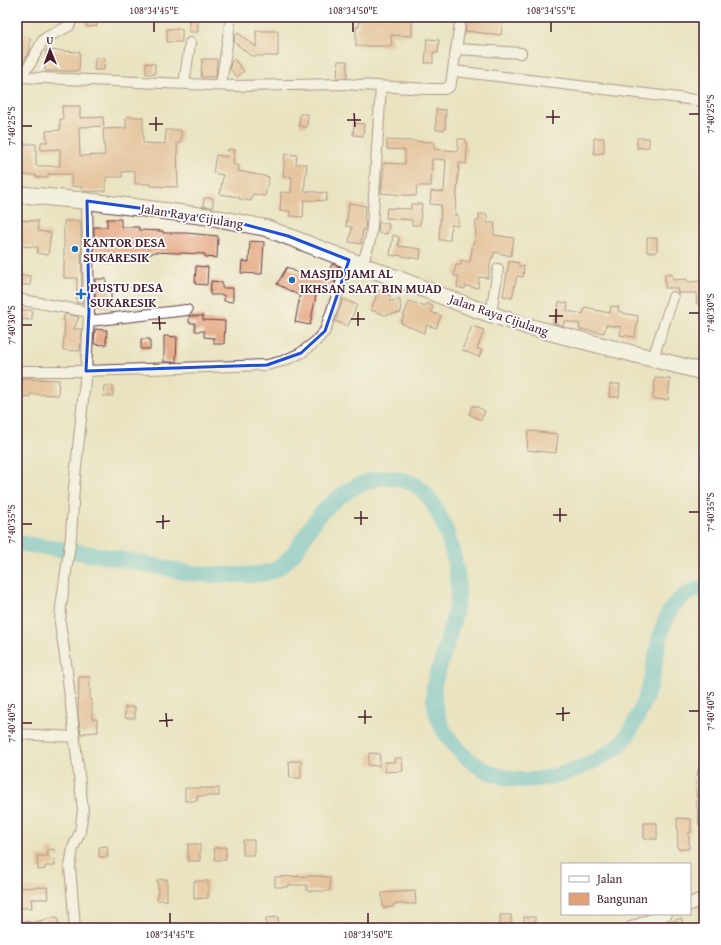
<svg xmlns="http://www.w3.org/2000/svg" width="721" height="945" viewBox="0 0 721 945" font-family="'Gentium Book Plus',serif">
<rect width="100%" height="100%" fill="#fff"/>
<filter id="ink" filterUnits="userSpaceOnUse"><feTurbulence type="fractalNoise" baseFrequency=".025" numOctaves="2"/><feDisplacementMap in="SourceGraphic" scale="8" xChannelSelector="R" yChannelSelector="G"/><feConvolveMatrix kernelMatrix="1 2 1 2 8 2 1 2 1" color-interpolation-filters="sRGB"/></filter>
<filter id="wash" filterUnits="userSpaceOnUse"><feTurbulence type="fractalNoise" baseFrequency=".012" numOctaves="4" result="noise"/><feDisplacementMap in="SourceGraphic" scale="16" xChannelSelector="R" yChannelSelector="G"/><feGaussianBlur stdDeviation="0.9" result="paint"/><feColorMatrix in="noise" values="0 0 0 0 0 0 0 0 0 0 0 0 0 0 0 0 0 1.4 0 .05"/><feComposite in="paint" operator="in"/></filter>
<g filter="url(#wash)">
<rect width="100%" height="100%" fill="#eae3c1"/>
<g fill="none" stroke-linecap="round" stroke-linejoin="round">
<path stroke="#59bfd6" stroke-width="16" d="M17,543c40,6 80,11 119,19 18,3 36,8 54,11 16,2 33,2 49,2 11,0 23,0 33,-4 21,-9 30,-32 42,-49 16,-21 41,-40 68,-44 14,-1 30,3 40,12 22,20 41,85 35,113 -4,21 -11,43 -17,63 -2,7 -6,14 -6,21 -3,43 33,82 73,91 12,3 27,2 38,0 24,-4 69,-22 82,-42 7,-11 17,-32 21,-45 13,-36 6,-94 56,-103"/>
</g>
<g id="blocks">
<path fill="#e2a077" d="M189,17h9v15h-9z
M358,17h54v19l-21,-1 1,11h-36v-19h3z
M467,17h36l-2,18 -36,-4z
M86,19h11v7l-11,1z
M167,29h15v13h-15z
M256,31h22v25h-27l-17,-14 1,-6 3,-3 18,14z
M17,37l13,1v13l-9,14 -4,-1z
M427,39l12,1 -1,13 -5,-1v11h-8z
M46,50l34,2 -1,19h-34z
M95,58h10l-1,12h-10z
M202,59h15l-1,18h-15z
M234,59l10,12 -7,6 -7,-8 1,-7z
M338,61h9v17h-10z
M146,63l9,1v10h-9z
M62,106h18v12l23,-1 1,9 -25,1 1,29 25,-1 -2,-26 23,-1v-11h17v26l22,1 1,-14h15v13h-4l1,44 -28,-1v-2h-15v-13l-13,1v5h-16v14h-14v1l-10,-1v-4l-11,-1 1,-12h-24v4l-12,-1v-2h-19v-24h5l1,-7h13v22h24v-17l-19,1v-8h6l-1,-11 14,-1v-11h3z
M436,109l10,1 -1,20h-9z
M300,114h8l-1,13 -8,-1z
M354,123l10,1 -1,12 -10,-1z
M594,138h10v15l-10,1z
M637,138h12v9l-12,1z
M458,139h8l1,12 -1,13 -7,-1 -4,52h3v11l-7,-1 -1,15h-11l2,-35 -11,-1 1,-13 13,1 2,-32 -14,-1 -1,27h-14l-1,10 -35,-3 3,-30 21,1v-14l-18,-1v-9l47,2v7l24,2z
M228,149l7,1 -2,14 6,2 -1,5 31,6 -4,19 -12,-2 -2,7 -12,-2v-2l-19,-3 3,-19 -10,-2 3,-18 11,2z
M285,154l12,1 -1,9h11l-3,27 23,2 -1,8 -22,-1 -1,17 -13,-1v-5h-10l1,-19 10,1 1,-16h-9z
M204,198h9v9l-10,-1z
M349,203l17,3 -2,13 2,1 -1,10h-2l-2,14 -12,-2 3,-15 -6,-1z
M411,204h11l-2,21h-8v-5l-26,-2 1,-10 24,1z
M479,214h8v9h8l-1,12 20,3 -3,18 -17,-4 -1,6h-2l-3,20 -9,-1 -1,11 -13,-2v3l-8,-2 2,-11h-5l2,-11h5v-5l9,2 3,-20h2l1,-21h3z
M107,219h14v8h18v3l24,1v2h23l32,3 -1,22 -12,-1v-3l-52,-2 -1,2h-13v3h-20v6h-11v-7h-14v-29h13z
M17,220l21,1v10l13,2 -3,22 -11,-2 1,-6 -21,-1z
M64,221h17l1,82h-5v-25h-13z
M379,222l10,2 -2,10 -9,-1z
M393,235l6,2 -1,9 23,3 -1,10 -24,-4v1l-6,-1z
M647,238h10v14h-10z
M250,241l14,1 -2,32 -21,-1 1,-12 7,1z
M509,261l10,2v3h5l-1,11 -6,-1 -5,22 -9,-2z
M332,264l8,3 -9,26 -12,-5 -1,2h-1l-7,35 -15,-3 5,-26 -23,-12 10,-17 20,11 2,-6 17,7z
M196,266l12,1 -1,18 -12,-1z
M672,274l1,6 14,-1v3l17,-1v23h-7l-1,-11h-18l-1,-5h-12v-13z
M21,275l10,1 -1,9h-9z
M95,279h11v8h5v20h-13v-4h-3z
M211,281l11,1v6h11v14l-9,-1v-6h-14z
M378,291l13,5 -2,5 11,-1 1,13 -16,2 -14,-5z
M343,299l14,6 -9,21 -13,-5z
M409,301l16,6 2,-4 6,3 -2,6 10,4 -5,12 -9,-3 -3,8 -23,-10z
M559,302l9,1 -1,8 16,3 2,-7 10,2v1l15,3 1,-7 8,1 -1,4 4,1v1l16,3 -3,21 -15,-2 1,-8 -15,-2 -2,8 -25,-4 1,-5 -16,-3 -1,5 -10,-3v-4l3,1z
M17,310h15v10l-15,-1z
M65,314l14,3 -5,12h8l-2,22 -17,-1 2,-29 -2,-1z
M189,316h14v4l22,1 -1,23h-10v-6l-10,-1v-6h-9v-8h-6z
M472,326l12,4 -7,19 5,1 -3,7 -17,-7z
M95,329l12,1 -1,15 -12,-1z
M164,336l13,1 -1,25h-12z
M141,339h9v10h-9z
M22,378h9v1l28,1 -1,15 -28,-1v3l-9,-1z
M655,378l15,1 -2,21 -15,-1z
M610,384h10l-1,13h-10z
M104,386h9v10h-10z
M473,405l12,6 -4,9 -12,-6z
M528,431l30,3 -2,19 -29,-3z
M79,677h11v23h2v19h5l1,13 -14,1v1h-3l-3,-20z
M125,707h10v11h-10z
M369,753l11,1 -1,12 -11,-1z
M394,758h8l1,13 -18,1v-10h10z
M289,761h12v17h-11z
M185,788h34v8h-22v5h-12z
M677,818l14,1v13h-2v17h-11z
M644,823h13v16h-13z
M243,840h11v15h-11z
M188,844h12v17h-12z
M107,846l1,11h-9v-10z
M226,847v13h-11l-1,-12z
M54,849l1,17h-10v3l-7,1 -1,-14h11l-1,-6z
M317,876l13,1v14h-23v-6h-19v2h-13v-10z
M167,879v21h-10l1,-10 -1,-10z
M194,881h14v17l-14,1z
M47,887l1,12h-17l1,9h-15v-20z
M415,891l1,13h-23l1,3 -11,1 -1,-15z
M500,915h11v13h-11z
M57,917l2,9 -8,2h-34v-5l12,-2 1,2z
M278,917l1,11h-13v-10z
M524,917h11v11h-8v-2h-3z
M681,918l3,10h-28v-1z"/>
</g>
</g>
<g filter="url(#ink)">
<use href="#blocks" fill-opacity="0" stroke="#623c42" stroke-width="1"/>
<g fill="none" stroke-linecap="round" stroke-linejoin="round">
<g stroke="#623c42" stroke-width="12">
<path id="minor" d="M457,49l64,4
M454,71l250,30
M17,77l218,9 108,-2 85,5h16l5,-2 2,-4 10,-66
M17,77l12,-11 14,-26 4,-3 22,-11 4,-9
M184,84l6,-41
M221,85l10,-68
M362,265l8,-24 2,-14 9,-141
M17,299l72,13
M491,314l7,-45
M89,321l98,-11
M653,358l20,-61
M17,371h69l3,-59 -2,-111
M17,734l57,3
M704,770c-5,14 -1,37 0,52
M75,928l-5,-61 3,-19 7,-16 3,-22 -17,-147 -6,-40 1,-16 10,-70 3,-50 12,-116 181,-6 16,-4 18,-8 14,-11 10,-11 24,-71"/>
</g>
<g stroke="#623c42" stroke-width="14">
<path id="tertiary" d="M690,904l14,-6
M631,928l35,-14"/>
</g>
<g stroke="#623c42" stroke-width="18">
<path id="trunk" d="M17,194l70,7 124,16 55,11 215,83 45,15 178,46"/>
</g>
<use href="#minor" stroke="#fff" stroke-width="10"/>
<use href="#tertiary" stroke="#fff" stroke-width="12"/>
<use href="#trunk" stroke="#fff" stroke-width="16"/>
</g>
</g>
<path d="M0 0H721V945H0ZM87,201l141,19 60,16 61,24 -24,71 -24,22 -34,12 -181,6 3,-59z" fill="#eae3c1" fill-opacity=".55" fill-rule="evenodd"/>
<path fill="none" stroke="#1d4ed8" stroke-width="3" stroke-linejoin="round" d="M87,201l141,19 60,16 61,24 -24,71 -24,22 -34,12 -181,6 3,-59z"/>
<path fill="none" stroke="#4a1f2b" stroke-width="1.5" d="M154,22v10M353,22v10M551,22v10M553,110v14M354,113l1,14M689,114h10M156,117v14M546,117h14M347,120h14M149,124h14M22,126h10M556,309v14M358,312v14M689,313h10M159,316l1,14M549,316h14M351,319h14M152,323h14M22,325h10M560,508v14M361,511v14M689,512h10M163,515v14M553,515h14M354,518h14M156,522l14,-1M22,524h10M563,707v14M365,710v14M689,711h10M166,713l1,14M556,714l14,-1M358,717h14M159,721l14,-1M22,723h10M170,913v10M368,913v10"/>
<g fill="#1f6fb2" stroke="#fff" stroke-width="1.5">
<circle cx="75" cy="249" r="4"/>
<circle cx="292" cy="280" r="4"/>
<path d="M79 288h4v4h4v4h-4v4h-4v-4h-4v-4h4z"/>
</g>
<g text-anchor="middle" dominant-baseline="central" stroke-width="3.5" stroke-linejoin="round" paint-order="stroke">
<g font-size="13" fill="#4a1f2b" stroke="#fff">
<text transform="translate(192 216) rotate(9)">Jalan Raya Cijulang</text>
<text transform="translate(499 315) rotate(19)">Jalan Raya Cijulang</text>
</g>
<g font-size="13" font-weight="bold" fill="#4a1f2b" stroke="#fff" text-anchor="start">
<text x="83" y="242">KANTOR DESA<tspan x="83" dy="15">SUKARESIK</tspan></text>
<text x="300" y="273">MASJID JAMI AL<tspan x="300" dy="15">IKHSAN SAAT BIN MUAD</tspan></text>
<text x="90" y="287">PUSTU DESA<tspan x="90" dy="15">SUKARESIK</tspan></text>
</g>
</g>
<rect width="721" height="945" fill="none" stroke="#fff" stroke-width="44"/>
<rect x="561" y="863" width="130" height="52" fill="#ffffff" stroke="#b7a5aa"/>
<rect x="569" y="876" width="20" height="6" fill="#ffffff" stroke="#b7a5aa"/>
<text x="597" y="883" font-size="12" fill="#4a1f2b">Jalan</text>
<rect x="569" y="893" width="20" height="12" fill="#e2a077" stroke="#b7a5aa"/>
<text x="597" y="903" font-size="12" fill="#4a1f2b">Bangunan</text>
<g transform="translate(50 50) rotate(359)" stroke="#ffffff" stroke-width="3" paint-order="stroke">
<path d="M0-3L7 15L0 10L-7 15Z" fill="#4a1f2b"/>
<text y="-6" font-size="11" font-weight="bold" text-anchor="middle" fill="#4a1f2b">U</text>
</g>
<rect x="22" y="22" width="677" height="901" fill="none" stroke="#4a1f2b" stroke-width="1.5"/>
<g font-size="10" text-anchor="middle" fill="#4a1f2b">
<text x="154" y="14">108°34'45"E</text>
<text x="353" y="14">108°34'50"E</text>
<text x="551" y="14">108°34'55"E</text>
<text transform="translate(710 114) rotate(-90)" y="4">7°40'25"S</text>
<text transform="translate(11 126) rotate(-90)" y="4">7°40'25"S</text>
<text transform="translate(710 313) rotate(-90)" y="4">7°40'30"S</text>
<text transform="translate(11 325) rotate(-90)" y="4">7°40'30"S</text>
<text transform="translate(710 512) rotate(-90)" y="4">7°40'35"S</text>
<text transform="translate(11 524) rotate(-90)" y="4">7°40'35"S</text>
<text transform="translate(710 711) rotate(-90)" y="4">7°40'40"S</text>
<text transform="translate(11 723) rotate(-90)" y="4">7°40'40"S</text>
<text x="170" y="938">108°34'45"E</text>
<text x="368" y="938">108°34'50"E</text>
</g>
</svg>
